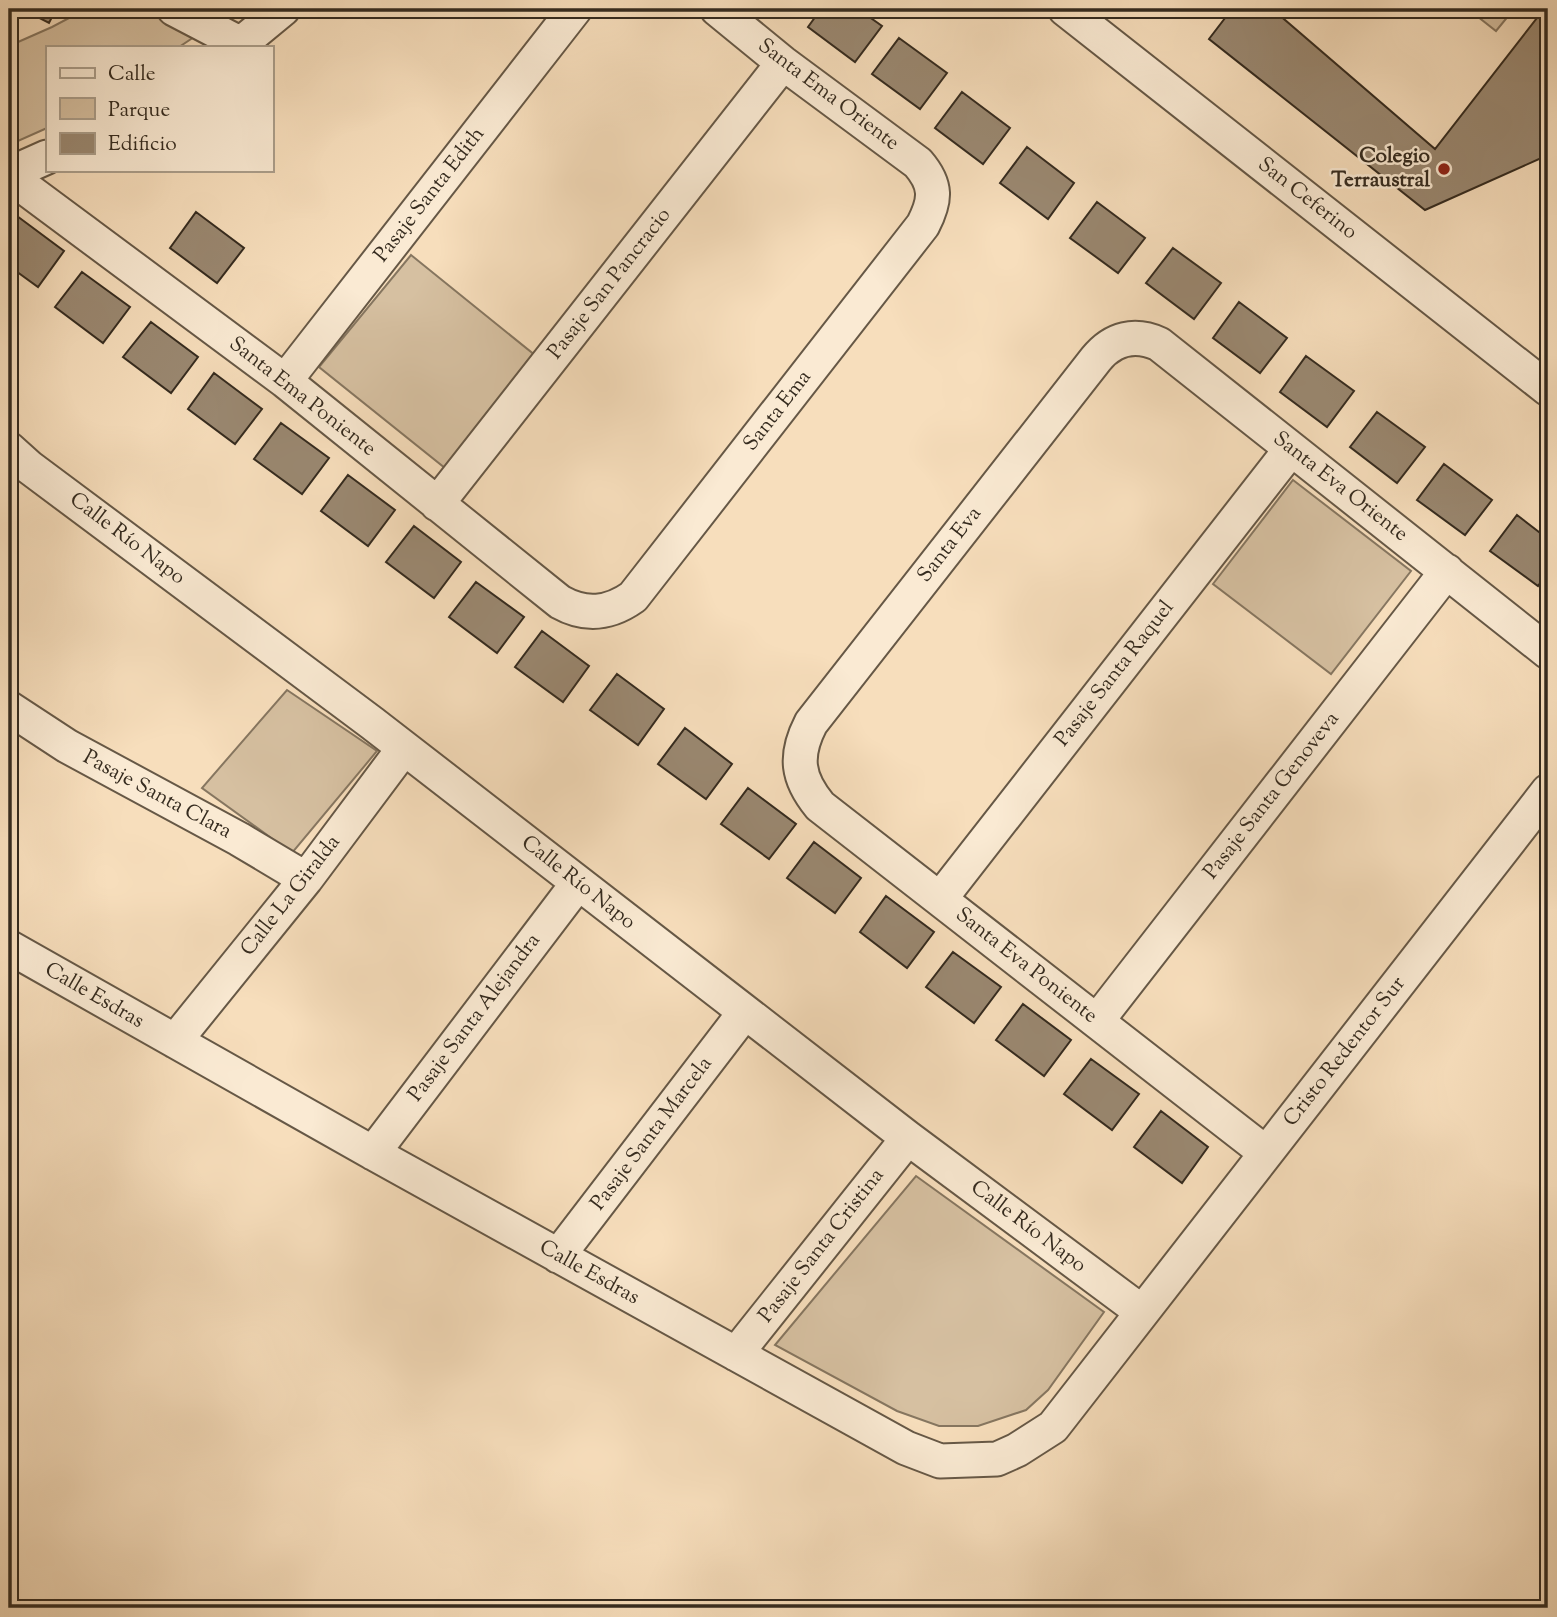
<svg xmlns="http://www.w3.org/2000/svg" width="1557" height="1617" viewBox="0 0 1557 1617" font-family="'Sorts Mill Goudy',serif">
<rect width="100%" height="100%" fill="#f7debc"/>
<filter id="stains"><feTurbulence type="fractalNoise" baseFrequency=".00286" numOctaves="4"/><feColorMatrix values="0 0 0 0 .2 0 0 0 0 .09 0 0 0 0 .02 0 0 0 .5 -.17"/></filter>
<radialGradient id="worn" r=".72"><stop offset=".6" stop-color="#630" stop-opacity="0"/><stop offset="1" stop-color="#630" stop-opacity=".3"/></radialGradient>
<path fill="#d6c0a1" stroke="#867660" stroke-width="2" d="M86,9h150l-57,38h-132v81l-38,17v-99l43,-19z
M1468,9h46l-18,22z
M411,255l125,101 -91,112 -126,-101z
M1293,480l118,91 -80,103 -118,-90z
M287,690l90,61 -85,102 -90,-65z
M916,1176l188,136 -56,78 -22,20 -48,16h-39l-42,-15 -122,-66z"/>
<path fill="#9a8871" stroke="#352b1f" stroke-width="2" d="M22,9h34l-7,14z
M821,9h37l24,17 -27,36 -47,-35z
M1232,9h48l-3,4 158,136 109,-140h4v146l-123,55 -216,-171z
M899,38l48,35 -27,36 -48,-35z
M962,92l48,36 -27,36 -48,-36z
M1027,147l47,36 -26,36 -48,-36z
M1097,202l48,36 -27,35 -48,-35z
M196,212l48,36 -27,35 -47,-35z
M17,216l47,35 -26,36 -29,-21v-40z
M1173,248l48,35 -27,36 -48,-36z
M82,272l48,35 -27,36 -48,-36z
M1239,302l48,36 -27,35 -47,-35z
M151,322l47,35 -27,36 -48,-36z
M1306,356l48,35 -27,36 -47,-35z
M214,373l48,36 -27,35 -47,-35z
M1377,412l48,35 -28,36 -47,-36z
M281,423l48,35 -27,36 -48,-35z
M1444,464l48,36 -27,35 -48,-35z
M348,475l47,35 -27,36 -47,-35z
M1517,515l31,24v33l-10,14 -48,-35z
M414,526l47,36 -27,36 -48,-36z
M476,582l48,35 -27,36 -48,-36z
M542,631l47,35 -26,36 -48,-35z
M617,674l47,35 -26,36 -48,-35z
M685,728l47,36 -26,35 -48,-35z
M748,788l48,36 -27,35 -48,-35z
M814,842l47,36 -26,35 -48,-35z
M886,896l48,36 -27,36 -47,-36z
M953,952l48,35 -27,36 -48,-36z
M1023,1004l48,36 -27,36 -48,-36z
M1091,1059l48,35 -27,36 -48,-36z
M1161,1111l47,36 -26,36 -48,-36z"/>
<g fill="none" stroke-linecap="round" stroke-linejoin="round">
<g stroke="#665846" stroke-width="37">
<path id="street" d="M174,9l67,35
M1065,9l483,380
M237,47l46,-38
M9,174l38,-17
M9,176l276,205 275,221c25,14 49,12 73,-5l290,-372c13,-25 14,-40 -5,-62l-135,-100 -66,-54
M285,381l290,-372
M9,449l20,18 343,256 536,415 234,174
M437,504l346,-441
M9,708l58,38 172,93 67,40
M940,899l351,-450
M9,947l364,206 533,295 34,13 57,-2 20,-9 36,-23 495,-636
M1097,1021l350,-450
M175,1041l131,-162 98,-131
M373,1153l205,-270
M1266,1153l-446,-347c-23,-28 -26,-50 -9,-83l285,-364c17,-21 39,-26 63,-15l389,308
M558,1256l187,-244
M736,1354l172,-216"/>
</g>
<use href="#street" stroke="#faead3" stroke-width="33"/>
</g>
<circle fill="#8f2418" stroke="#faead3" stroke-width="2.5" cx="1444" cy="169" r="7"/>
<g text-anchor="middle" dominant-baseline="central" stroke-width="5" stroke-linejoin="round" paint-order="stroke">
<g font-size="21" fill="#352b1f" stroke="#faead3">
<text transform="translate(828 95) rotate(37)">Santa Ema Oriente</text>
<text transform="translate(430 195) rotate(-52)">Pasaje Santa Edith</text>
<text transform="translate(1307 199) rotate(38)">San Ceferino</text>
<text transform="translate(610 284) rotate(-52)">Pasaje San Pancracio</text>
<text transform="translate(302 397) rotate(38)">Santa Ema Poniente</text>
<text transform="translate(778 411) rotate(-52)">Santa Ema</text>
<text transform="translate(1340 487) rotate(38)">Santa Eva Oriente</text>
<text transform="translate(127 539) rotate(37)">Calle Río Napo</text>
<text transform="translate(950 545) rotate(-52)">Santa Eva</text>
<text transform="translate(1115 674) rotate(-52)">Pasaje Santa Raquel</text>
<text transform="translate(157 795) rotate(28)">Pasaje Santa Clara</text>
<text transform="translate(1272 796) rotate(-52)">Pasaje Santa Genoveva</text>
<text transform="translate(578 883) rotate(38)">Calle Río Napo</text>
<text transform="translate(291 896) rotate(-52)">Calle La Giralda</text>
<text transform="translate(1026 966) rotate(38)">Santa Eva Poniente</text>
<text transform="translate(94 996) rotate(30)">Calle Esdras</text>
<text transform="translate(475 1018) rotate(-53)">Pasaje Santa Alejandra</text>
<text transform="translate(1345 1052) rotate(-52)">Cristo Redentor Sur</text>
<text transform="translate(652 1134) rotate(-53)">Pasaje Santa Marcela</text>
<text transform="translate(1028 1227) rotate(37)">Calle Río Napo</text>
<text transform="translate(822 1246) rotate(-52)">Pasaje Santa Cristina</text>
<text transform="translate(589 1273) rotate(29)">Calle Esdras</text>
</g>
<g font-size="21" font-weight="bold" fill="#352b1f" stroke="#faead3" text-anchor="end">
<text x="1430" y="157">Colegio<tspan x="1430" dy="24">Terraustral</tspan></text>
</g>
</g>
<rect width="1557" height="1617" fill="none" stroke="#f7debc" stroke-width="35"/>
<rect x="10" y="10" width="1536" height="1596" fill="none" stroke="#352b1f" stroke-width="3.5"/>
<rect x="18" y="18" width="1522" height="1582" fill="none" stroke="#352b1f" stroke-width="2"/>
<rect x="46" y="46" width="228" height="126" fill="#faead3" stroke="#ab9e8b" stroke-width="2"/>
<rect x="60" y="68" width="35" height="10" fill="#faead3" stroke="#ab9e8b" stroke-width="2"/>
<text x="108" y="80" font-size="21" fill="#352b1f">Calle</text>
<rect x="60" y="98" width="35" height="21" fill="#d6c0a1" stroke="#ab9e8b" stroke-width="2"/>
<text x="108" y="116" font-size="21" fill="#352b1f">Parque</text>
<rect x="60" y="133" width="35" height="21" fill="#9a8871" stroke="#ab9e8b" stroke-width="2"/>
<text x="108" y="150" font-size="21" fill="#352b1f">Edificio</text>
<rect width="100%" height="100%" filter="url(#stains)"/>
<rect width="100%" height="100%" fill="url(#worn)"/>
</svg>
